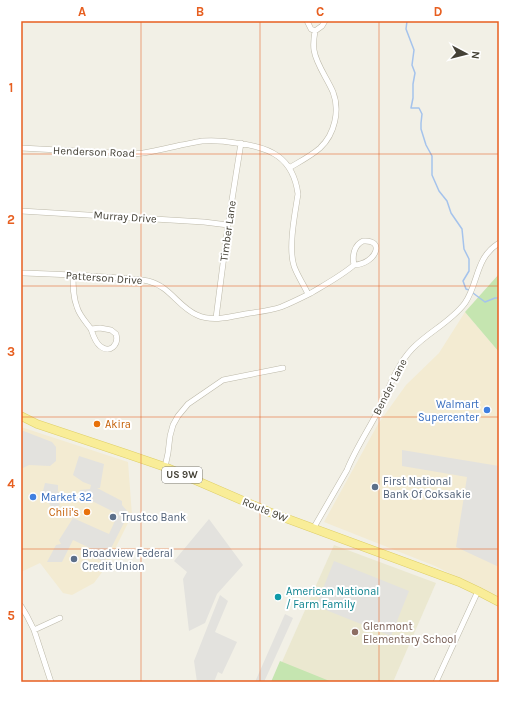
<svg xmlns="http://www.w3.org/2000/svg" width="520" height="703" viewBox="0 0 520 703" font-family="Karla,sans-serif">
<rect width="100%" height="100%" fill="#f2f0e6"/>
<path fill="#f3ebd2" d="M465,312l34,40v246l-64,-32 -111,-44 54,-98 28,-39 33,-32z
M21,427l107,35 4,53 -26,52 -12,16 -22,12 -9,-2 -23,-30 -19,9z"/>
<path fill="#ebe8d0" d="M334,545l102,38 -43,99h-120z"/>
<path fill="#c5e5b0" d="M499,274v78l-34,-40z
M280,661l52,21h-61z"/>
<path fill="#e3e2de" d="M21,430l31,12 4,5v14l-6,5 -21,-1 -8,4z
M402,450l97,16v101l-43,-20 11,-70 -65,-11z
M79,456l25,8 -4,24h-3l25,13v4l7,8 -25,49 -11,-5 3,-6 -23,-11 -11,22h-15l9,-17 5,-1 -2,-4 14,-22 36,16 9,-20 -40,-20 2,-4 10,-1 1,-4 -8,-3 -10,-7z
M45,483l13,2v6l3,6 -3,3 2,5 -8,4 -9,-18z
M209,519l34,46 -26,29 -12,29 -16,8 -6,-52 4,-7 -13,-11z
M334,561l75,30 -18,45 -75,-30z
M220,595l8,6 -13,31 22,10 -15,32 -4,-2 -4,10h-17l-3,-21z
M285,614l8,4 -29,64h-9z"/>
<g fill="none" stroke-linecap="round" stroke-linejoin="round">
<path stroke="#a5c3ec" stroke-width="1.5" d="M407,21l-1,8 8,21 -2,15 3,8 -2,11v14l-2,10h8l3,6 -1,9v6l5,16 6,11v19l7,16 8,10 4,12 11,16 2,20 5,10v12l-6,10 3,8 3,1
M473,293l12,9 10,-4h4"/>
<g stroke="#bdb9a9" stroke-width="6">
<path id="minor" d="M307,21l4,8 4,2 7,-5 3,-5
M21,148l112,6 10,-1c12,-2 25,-5 38,-8 7,-1 15,-3 21,-4 12,-1 23,0 34,2 34,4 57,14 62,51 -3,19 -10,54 -4,72 3,9 10,19 14,28
M289,168c10,-6 22,-12 31,-20 15,-14 20,-38 13,-56 -6,-14 -17,-28 -19,-42 -1,-6 0,-13 1,-19
M21,211l183,11 24,3
M363,241c23,-2 13,23 -9,24 -2,-9 0,-20 9,-24z
M21,273c28,1 57,2 85,4 14,1 28,1 42,4 22,5 30,26 49,34 15,7 33,2 48,-1 12,-2 24,-3 36,-7 10,-4 20,-9 30,-14 15,-9 30,-17 43,-28
M73,275c0,11 0,22 4,32 2,8 9,15 14,22
M216,318l12,-93 13,-82
M100,328l11,2 5,4c3,11 -6,20 -16,12 -5,-4 -7,-11 -9,-17z
M165,467l3,-14 2,-17 3,-11 5,-9 10,-12 35,-24 60,-12
M313,529l34,-59c8,-20 20,-38 30,-57 11,-21 18,-46 35,-64 16,-17 39,-27 53,-46 14,-21 10,-45 34,-60
M21,606l6,10 7,14 17,52
M34,630l26,-12
M436,682l42,-91"/>
</g>
<g stroke="#dece68" stroke-width="9">
<path id="primary" d="M21,416l16,8 90,30 38,13 104,45 190,70 19,9 21,11"/>
</g>
<use href="#minor" stroke="#fff" stroke-width="5"/>
<use href="#primary" stroke="#f9ed98" stroke-width="8"/>
</g>
<path fill="none" stroke="#e75f20" stroke-width="1" stroke-opacity="0.55" d="M141,21v661M260,21v661M379,21v661M21,154h478M21,286h478M21,417h478M21,549h478"/>
<g fill="#3f7fe0" stroke="#fff" stroke-width="1.5">
<circle cx="487" cy="410" r="4"/>
<circle cx="33" cy="497" r="4"/>
</g>
<g fill="#e8710a" stroke="#fff" stroke-width="1.5">
<circle cx="97" cy="424" r="4"/>
<circle cx="87" cy="512" r="4"/>
</g>
<g fill="#5c6f8a" stroke="#fff" stroke-width="1.5">
<circle cx="375" cy="487" r="4"/>
<circle cx="113" cy="517" r="4"/>
<circle cx="74" cy="559" r="4"/>
</g>
<circle fill="#0f9aa8" stroke="#fff" stroke-width="1.5" cx="278" cy="597" r="4"/>
<circle fill="#8d6e63" stroke="#fff" stroke-width="1.5" cx="355" cy="632" r="4"/>
<g text-anchor="middle" dominant-baseline="central" stroke-width="4" stroke-linejoin="round" paint-order="stroke">
<rect fill="#fff" stroke="#7c7a72" stroke-width="1" x="162" y="467" width="40" height="16" rx="3"/>
<g font-size="10" font-weight="bold" fill="#444136">
<text x="182" y="475">US 9W</text>
</g>
<g font-size="11" fill="#444136" stroke="#fff">
<text transform="translate(94 152) rotate(2)">Henderson Road</text>
<text transform="translate(125 217) rotate(4)">Murray Drive</text>
<text transform="translate(228 231) rotate(-82)">Timber Lane</text>
<text transform="translate(104 278) rotate(4)">Patterson Drive</text>
<text transform="translate(390 387) rotate(-63)">Bender Lane</text>
<text transform="translate(265 510) rotate(22)">Route 9W</text>
</g>
<g font-size="11" fill="#366cbe" stroke="#fff" text-anchor="end">
<text x="479" y="404">Walmart<tspan x="479" dy="13">Supercenter</tspan></text>
<text x="41" y="497" text-anchor="start">Market 32</text>
</g>
<g font-size="11" fill="#c56008" stroke="#fff" text-anchor="start">
<text x="105" y="424">Akira</text>
<text x="79" y="512" text-anchor="end">Chili's</text>
</g>
<g font-size="11" fill="#4e5e75" stroke="#fff" text-anchor="start">
<text x="383" y="481">First National<tspan x="383" dy="13">Bank Of Coksakie</tspan></text>
<text x="121" y="517">Trustco Bank</text>
<text x="82" y="553">Broadview Federal<tspan x="82" dy="13">Credit Union</tspan></text>
</g>
<g font-size="11" fill="#0d838f" stroke="#fff" text-anchor="start">
<text x="286" y="591">American National<tspan x="286" dy="13">/ Farm Family</tspan></text>
</g>
<g font-size="11" fill="#785e54" stroke="#fff" text-anchor="start">
<text x="363" y="626">Glenmont<tspan x="363" dy="13">Elementary School</tspan></text>
</g>
</g>
<rect width="520" height="703" fill="none" stroke="#ffffff" stroke-width="44"/>
<g transform="translate(466 54) rotate(97)" stroke="#ffffff" stroke-width="3" paint-order="stroke">
<path d="M0-3L7 15L0 10L-7 15Z" fill="#444136"/>
<text y="-6" font-size="11" font-weight="bold" text-anchor="middle" fill="#444136">N</text>
</g>
<rect x="22" y="22" width="476" height="659" fill="none" stroke="#e75f20" stroke-width="1.5"/>
<g font-size="13" text-anchor="middle" font-weight="bold" fill="#e75f20">
<text x="82" y="16">A</text>
<text x="200" y="16">B</text>
<text x="320" y="16">C</text>
<text x="438" y="16">D</text>
<text x="11" y="92">1</text>
<text x="11" y="224">2</text>
<text x="11" y="356">3</text>
<text x="11" y="488">4</text>
<text x="11" y="620">5</text>
</g>
</svg>
